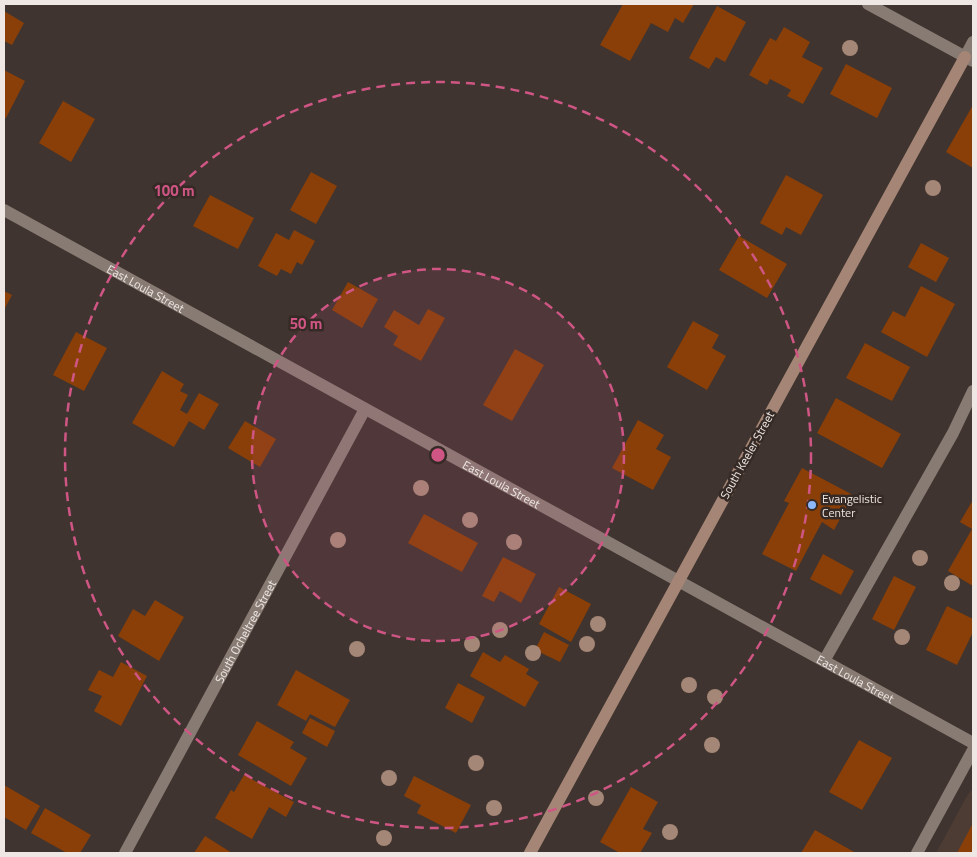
<svg xmlns="http://www.w3.org/2000/svg" width="977" height="857" viewBox="0 0 977 857" font-family="'Titillium Web',sans-serif">
<rect width="100%" height="100%" fill="#3f342f"/>
<path fill="#4d3c34" d="M973,788v65h-37l31,-57z"/>
<path fill="#8a3f08" d="M623,4h71l-11,19 -8,-5 -7,14 -17,-9 -21,38 -30,-16z
M717,6l29,16 -21,40 -9,-5 -7,12 -20,-11z
M4,11l20,12 -12,22 -8,-4z
M784,27l26,15 -8,15 21,11 -20,36 -16,-8 4,-6 -21,-11 -3,6 -18,-10 21,-37 6,3z
M846,64l46,24 -15,30 -47,-24z
M4,70l21,11 -19,37 -2,-1z
M63,101l32,18 -24,43 -32,-19z
M973,105v63l-27,-16z
M311,172l26,14 -21,38 -26,-14z
M786,175l37,20 -22,40 -15,-8 -4,8 -22,-12z
M210,195l44,23 -16,31 -45,-23z
M294,230l21,11 -13,24 -5,-3 -6,12 -10,-5 -4,7 -19,-10 18,-33 13,7z
M739,236l48,28 -20,34 -48,-28z
M921,243l28,15 -13,24 -28,-15z
M348,282l30,17 -16,29 -30,-18z
M921,286l34,18 -28,53 -46,-25 12,-21 12,6z
M4,291l8,4 -8,15z
M428,309l17,9 -24,43 -28,-16 5,-9 -14,-9 10,-17 25,15z
M693,321l26,14 -7,13 14,8 -19,34 -40,-23z
M76,332l31,16 -23,43 -31,-16z
M865,343l45,24 -18,34 -46,-23z
M515,349l29,16 -32,56 -29,-16z
M162,371l22,13 -4,7 8,4 -8,15 7,4 12,-21 20,11 -15,26 -15,-9 -15,26 -42,-24z
M836,398l65,36 -19,34 -65,-35z
M638,420l26,15 -8,14 15,8 -18,33 -41,-22z
M245,421l31,18 -16,28 -32,-19z
M802,468l51,27 -19,35 -12,-8 -26,49 -34,-17 27,-51 -5,-2z
M973,500v86l-25,-15 24,-42 -12,-7z
M424,514l54,29 -16,29 -54,-29z
M823,554l31,17 -13,24 -31,-16z
M503,557l33,17 -15,29 -21,-12 -6,11 -12,-6z
M894,576l22,11 -22,43 -22,-11z
M559,587l32,17 -20,38 -32,-18z
M155,600l29,17 -25,44 -41,-25 15,-27 12,7z
M947,606l26,13v13l-16,33 -31,-15z
M544,632l25,13 -9,17 -25,-12z
M483,652l17,10 5,-7 24,14 -3,5 13,8 -14,25 -55,-31z
M121,662l26,14 -26,50 -27,-15 8,-15 -14,-6 11,-20 14,7z
M296,670l54,30 -15,27 -25,-13 -4,7 -29,-16z
M458,683l27,14 -13,26 -27,-15z
M310,718l25,13 -8,16 -25,-14z
M257,721l37,21 -4,6 17,10 -16,28 -53,-31z
M859,740l33,18 -30,52 -33,-18z
M244,775l50,27 -8,15 -17,-10 -17,32 -37,-21 16,-28 3,2z
M414,776l57,29 -15,28 -39,-20 4,-8 -17,-9z
M4,785l36,21 -14,24 -22,-13z
M631,787l27,15 -15,27 9,4 -12,20h-20l-20,-11z
M45,808l46,27 -11,18h-13l-36,-20z
M973,823v30h-16z
M815,830l41,23h-55z
M205,836l27,17h-38z"/>
<g fill="none" stroke-linecap="round" stroke-linejoin="round">
<path stroke="#887b74" stroke-width="12" d="M824,661l129,-228 20,-42"/>
<g stroke="#887b74" stroke-width="12">
<path d="M868,4l105,57"/>
<path d="M965,57l8,-15"/>
<path id="s1" d="M4,210l969,533"/>
<path id="s2" d="M125,853l240,-444"/>
<path d="M917,853l56,-103"/>
</g>
<path stroke="#a58676" stroke-width="12" d="M530,853l435,-796"/>
</g>
<g fill="#a58778">
<circle cx="850" cy="48" r="8"/>
<circle cx="933" cy="188" r="8"/>
<circle cx="421" cy="488" r="8"/>
<circle cx="470" cy="520" r="8"/>
<circle cx="338" cy="540" r="8"/>
<circle cx="514" cy="542" r="8"/>
<circle cx="920" cy="558" r="8"/>
<circle cx="952" cy="583" r="8"/>
<circle cx="598" cy="624" r="8"/>
<circle cx="500" cy="630" r="8"/>
<circle cx="902" cy="637" r="8"/>
<circle cx="472" cy="644" r="8"/>
<circle cx="587" cy="644" r="8"/>
<circle cx="357" cy="649" r="8"/>
<circle cx="533" cy="653" r="8"/>
<circle cx="689" cy="685" r="8"/>
<circle cx="715" cy="697" r="8"/>
<circle cx="712" cy="745" r="8"/>
<circle cx="476" cy="763" r="8"/>
<circle cx="389" cy="778" r="8"/>
<circle cx="596" cy="798" r="8"/>
<circle cx="494" cy="808" r="8"/>
<circle cx="670" cy="832" r="8"/>
<circle cx="384" cy="838" r="8"/>
</g>
<circle cx="438" cy="455" r="186" fill="#cf5684" fill-opacity=".12"/>
<g fill="none" stroke="#cf5684" stroke-width="2.5" stroke-dasharray="9 6">
<circle cx="438" cy="455" r="186"/>
<circle cx="438" cy="455" r="373"/>
</g>
<circle fill="#8db9fc" stroke="#352a25" stroke-width="2" cx="812" cy="505" r="5"/>
<g text-anchor="middle" dominant-baseline="central" stroke-width="5" stroke-linejoin="round" paint-order="stroke">
<g font-size="12" fill="#eee7e3" stroke="#352a25">
<text stroke="none"><textPath href="#s1" startOffset="162">East Loula Street</textPath></text>
<text transform="translate(747 455) rotate(-61)">South Keeler Street</text>
<text stroke="none"><textPath href="#s1" startOffset="568">East Loula Street</textPath></text>
<text stroke="none"><textPath href="#s2" startOffset="252">South Ocheltree Street</textPath></text>
<text stroke="none"><textPath href="#s1" startOffset="972">East Loula Street</textPath></text>
</g>
<g font-size="12" fill="#eee7e3" stroke="#352a25" text-anchor="start">
<text x="822" y="498">Evangelistic<tspan x="822" dy="14">Center</tspan></text>
</g>
</g>
<circle cx="438" cy="455" r="8" fill="#cf5684" stroke="#352a25" stroke-width="2.5"/>
<g font-size="15" text-anchor="middle" font-weight="bold" fill="#cf5684" stroke="#352a25" stroke-width="5" stroke-linejoin="round" paint-order="stroke">
<text x="174" y="196">100 m</text>
<text x="306" y="329">50 m</text>
</g>
<rect width="977" height="857" fill="none" stroke="#eee7e3" stroke-width="10"/>
</svg>
